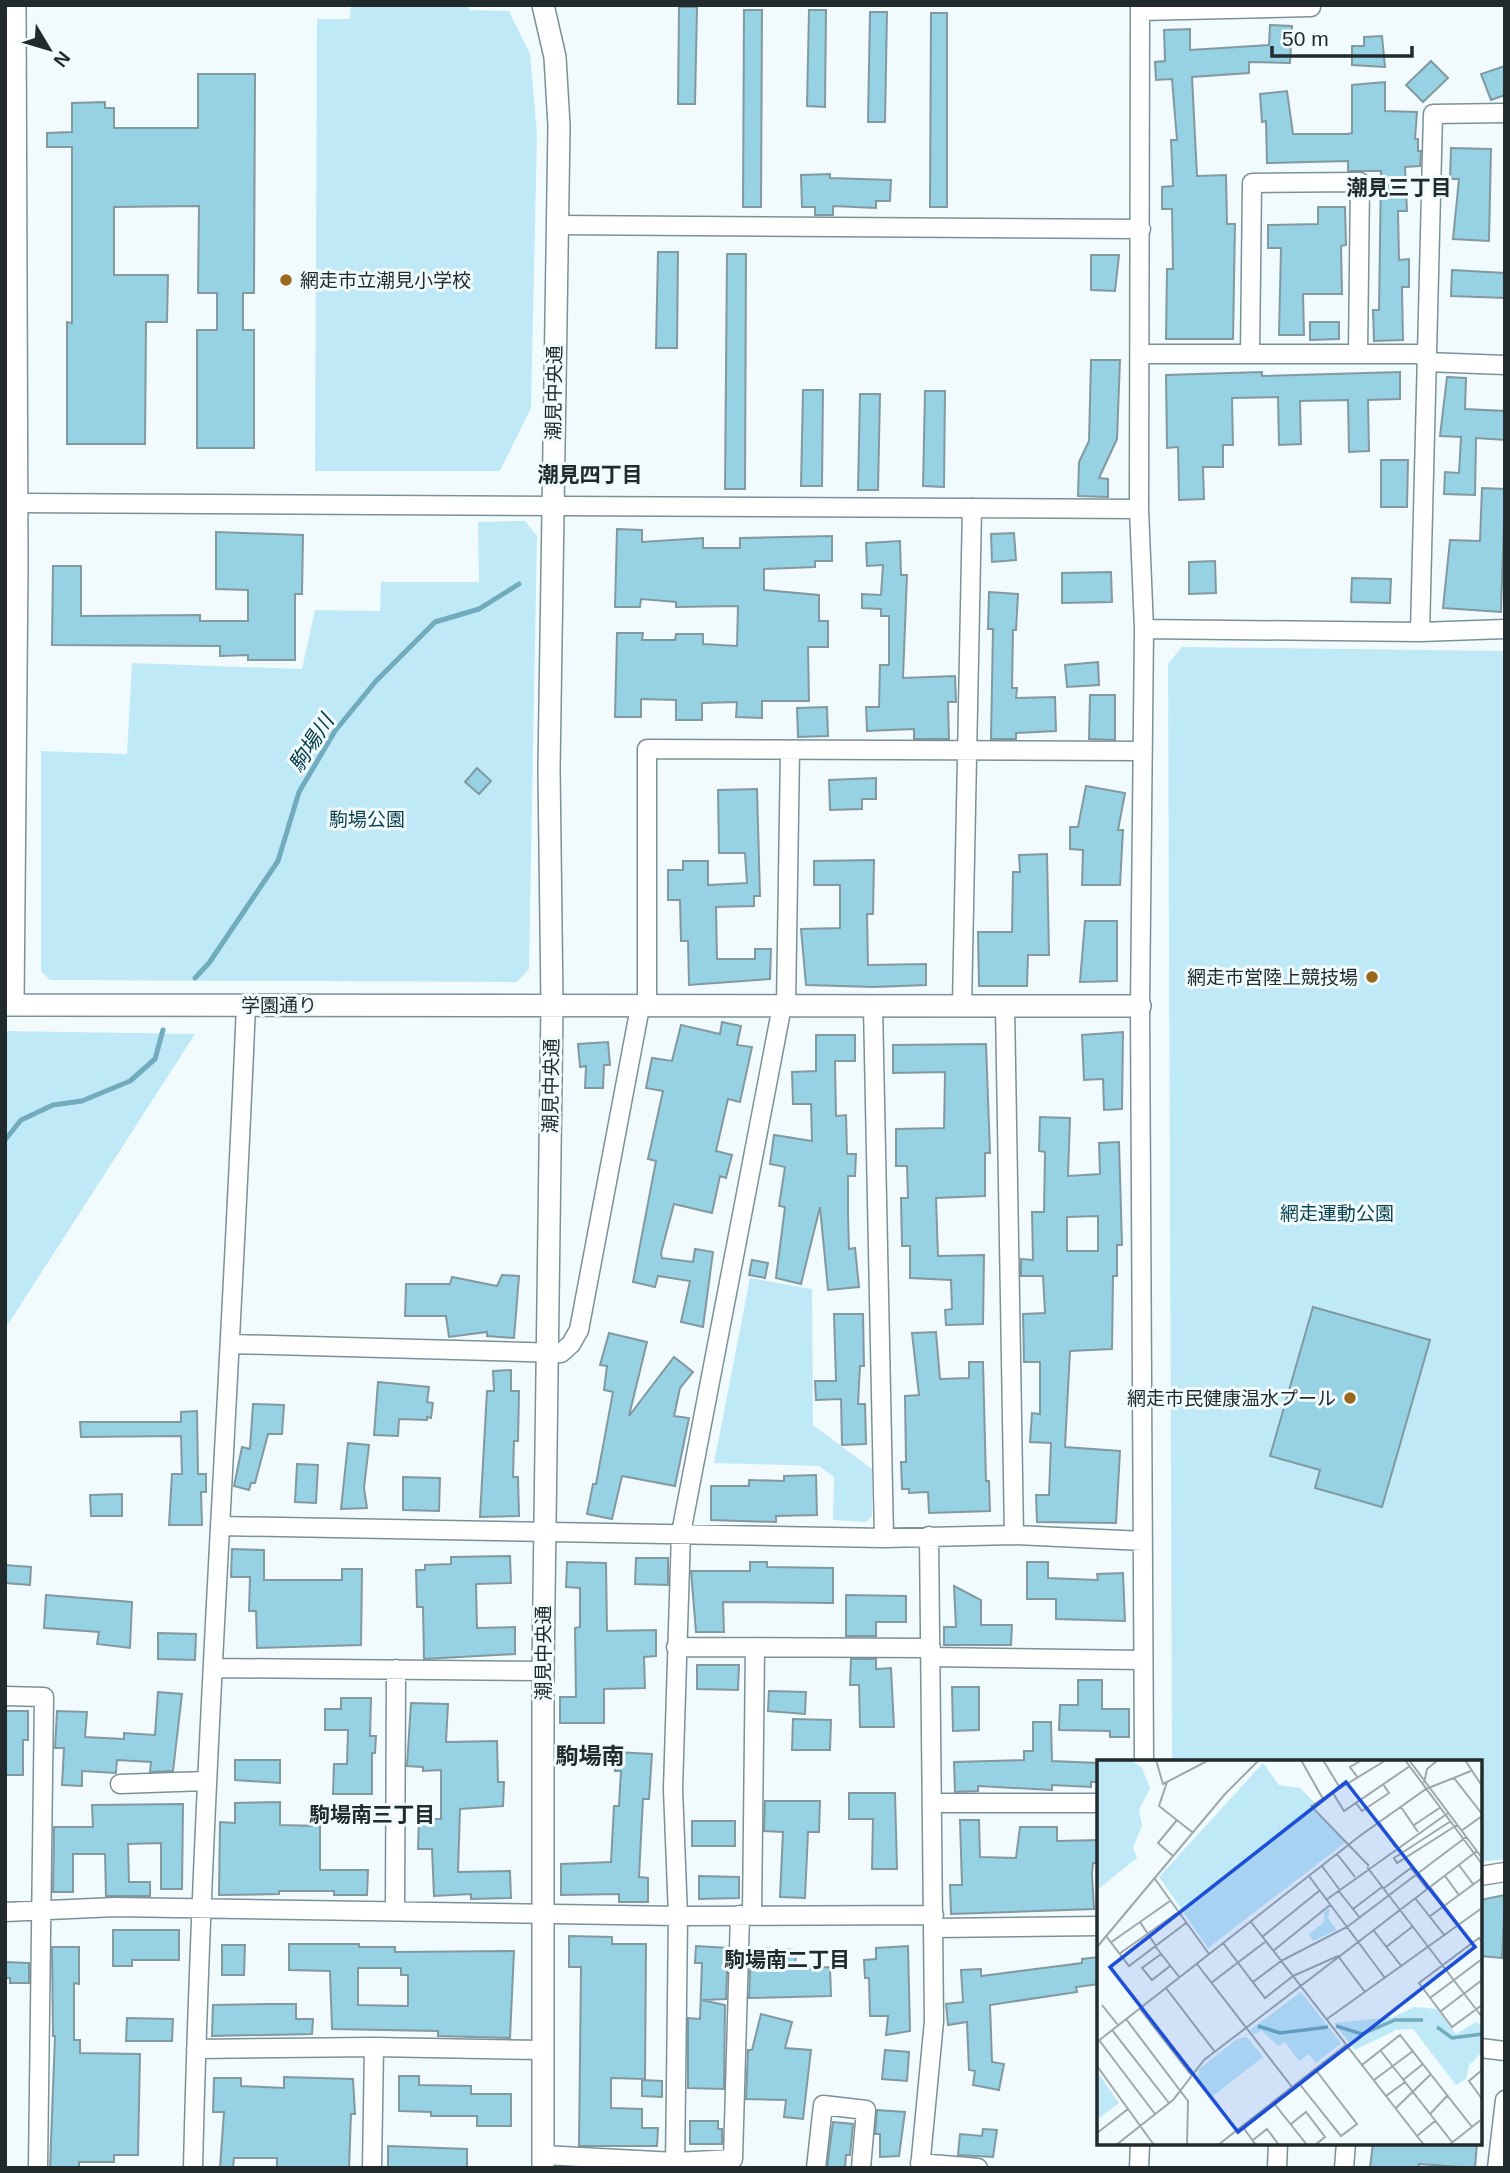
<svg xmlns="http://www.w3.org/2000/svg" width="1510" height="2173" viewBox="0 0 1510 2173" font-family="Helvetica,'Noto Sans JP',sans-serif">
<rect width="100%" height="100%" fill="#f1fbfe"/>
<path fill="#c0e9f7" d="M351,5h118v5l40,1 21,43 7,80 -6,274 -31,63h-185l2,-452h33z
M525,521l12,15 -8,433 -12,13 -467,-2 -9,-9v-220l86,3 5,-91 170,6 13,-59 65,1 1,-29h98l-1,-60z
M1182,647l323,4v1208l-25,3v-100h-308l-4,-1098z
M5,1031l190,3 -190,295z
M750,1278l62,11 1,136 59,44v47l-6,6 -33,-2 1,-43 -15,-11 -105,-3z"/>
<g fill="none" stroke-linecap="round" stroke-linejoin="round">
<path stroke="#71abbe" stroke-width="5" d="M195,978l14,-15 69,-102 21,-69 36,-61 41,-50 59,-59 44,-13 40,-25
M5,1140l16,-20 32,-15 29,-4 48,-20 25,-22 8,-29"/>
</g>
<path fill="#96d1e4" stroke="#8299a0" stroke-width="2" fill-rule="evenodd" d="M679,7h18l-2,97h-17z
M744,10h18l-1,197h-18z
M809,10h17l-1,97 -18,-1z
M870,12h17l-2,110h-17z
M931,13h16v194h-17z
M1270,25l22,1 -2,37 -41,-1v11l-57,4 5,99 29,-1 1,49h8l-2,115h-67l1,-70h6l-1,-60h-10v-22l11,-1 -2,-46h6l-5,-61 -16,1 -1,-18 10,-1 -1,-31 26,-1v21l79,-5z
M1382,36l3,31 -33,-2v-19h12v-9z
M1431,61l17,17 -25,24 -17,-17z
M1505,66v29l-14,5 -10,-26z
M198,74h57l-1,219h-11v37h11v118h-57v-118h20v-37h-19l1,-87 -85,1v68h54l-1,47h-21l-1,122h-78v-122l5,1v-176h-25v-14l25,-1v-29l33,-1v6h9v20h84z
M1385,82v29l32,1 -2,27h3v12h3l-1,15 -15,1 2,44h-9l1,49 10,-1v28h-7l1,53 -29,1 -1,-31h6l2,-139h-33v-10l-81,2 -1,-42 -4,1 -2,-28 27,-3 6,43h54l5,-1v-48z
M1451,148l40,1 -2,92 -36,-2 6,-60h-9z
M830,174v4l61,2 -1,21h-14v7l-43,-2v9h-18v-8h-13l-1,-32z
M1318,207h27l1,38 -5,1 1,48h-39l1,41h-25l2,-87h-13v-23l50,-1z
M658,252h20l-1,96h-21z
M727,254h19l-1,235h-20z
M1091,255h28l-4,36 -24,-1z
M1452,270l53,3v25l-54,-2z
M1310,322h29v17l-29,1z
M1091,360h29l-3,79 -18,39 9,1v18l-30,-1 1,-34 10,-21z
M1262,372v4l138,-4v27l-32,1 1,51 -20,1 -1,-52 -48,1 1,43 -22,1 -1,-48 -46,1 1,47h-10v22h-20l1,32 -25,1 -1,-53 -11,1 -1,-73z
M1447,377l19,1 -1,31 40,2v29l-29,-2 -1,57 -31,-1 1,-22 14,1 2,-36 -21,-1z
M803,390h20l-1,96h-21z
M925,391h20l-1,96 -21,-1z
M860,394h20l-2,96h-20z
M1381,460h27l-1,47h-26z
M1482,488l23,1 -4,123 -58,-4 7,-68 30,1z
M617,529l25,1v12l61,-4v10h37v-10l92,-2v25h-17v6l-51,2v21l55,5v26h9v26h-20l1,54h-47v17l-26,-1 1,-15 -35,1v17h-26v-20l-35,-1v18h-26l2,-84h26l-1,7h33l1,-6h27v10l34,2 1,-40 -62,1v-5l-35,-3 -1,8h-25z
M216,532l87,3 -1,59h-7v66h-47v-5l-28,1v-10l-168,-1 1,-79h28v50l119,-1v6h48v-31l-32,-1z
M1014,533l2,27 -24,2 -1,-28z
M900,541l1,34h6l-4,103 52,-2 1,26h-8l1,37h-35v-10l-47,2 -1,-24h13l1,-42h9v-49h-8v-7l-19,-1v-14l19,1 2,-30 -16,1 -1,-23z
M1215,561l1,32 -27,1v-32z
M1111,572l1,30 -50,1v-30z
M1352,578l39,1 -1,24 -39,-1z
M989,592l29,2 -2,36h-3l-1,58h5l-1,10 39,-1 1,34 -40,2v6h-25l2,-110h-5z
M1098,662l1,23 -32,2 -2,-22z
M1090,695h25v45l-26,-1z
M827,707l1,29 -30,1 -1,-29z
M477,768l14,13 -12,13 -14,-12z
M876,778v21h-14v10l-32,1 -1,-30z
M1086,786l39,7 -7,37h5l-3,55h-38l1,-35 -13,-1v-22h8z
M757,789l3,107h-6v10l-38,1 1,52h38v-10h16l-1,30 -81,6 -1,-44h-7l-1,-41h-12v-30h15v-9h25v24l39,-2 -2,-30h-26l-1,-63z
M1047,854l2,101h-21l-1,31h-48l-1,-54h34l1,-60h7l-1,-17z
M874,860l-1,54h-6l1,51 58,-1v21l-52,2 -68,-2 -5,-56 39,-1v-43h-26v-24z
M1085,921h32v60l-37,1z
M722,1022l19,4 -4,19 15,2 -12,55 -12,-3 -12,52 16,4 -6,23 -6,-2 -8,37 -38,-9 -13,49 1,5 31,4 2,-13 18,3 -10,75 -22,-5 9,-41 -32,-5 -3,11 -22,-5 23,-121 -8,-2 15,-68 -17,-3 6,-30 20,3 9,-36 39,9z
M1123,1032l-1,77 -18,1 -1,-31 -19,1 -2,-45z
M816,1035h39v26h-20l1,55 10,-1 1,39h9l-1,22h-7v39l1,34 6,-1 4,39 -31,3 -8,-83 -19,77 -25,-6 9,-71 -6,-1 6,-39 -15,-3 4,-29 38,6 -1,-37h-18l-1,-32 24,-1z
M608,1042l2,23h-6l-1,23h-18l1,-22 -6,1 -2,-23z
M986,1044l4,109h-5v43l-49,2 2,58 46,-1 -1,69 -37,1 -1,-15 7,-1 -1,-29 -41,-2v-32h-8l-1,-48h7l-1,-32h-11v-37l48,-1 1,-56 -52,1v-28z
M1040,1117l30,1 -2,58 32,-2 -1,-31 20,-1 3,103h-5v31h-4l-1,73 -42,2 -5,96 55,4 -4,72 -79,-1 -1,-27h13l2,-52 -21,-1 2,-29 8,1v-52h-16l-1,-48 22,-1 -2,-37h-22v-17l12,1 -1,-48h12l1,-60 -6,-1zM1098,1216v35h-31v-34z
M752,1260l16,3 -3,15 -16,-3z
M502,1275l17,1 -5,62 -27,-2v-4l-38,5 -3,-21h-41l1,-32h44l2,-7 45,9z
M1313,1307l117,33 -48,167 -67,-19 5,-18 -50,-14z
M834,1314h29l1,52h-4l-2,38h7l1,40 -24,1 -1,-46 -25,1 -1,-19h21z
M936,1332l4,47 29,-1v-16h14l3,119h3l1,30 -61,2 -1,-21 -19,1v-4h-7l-1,-27h5l-1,-66 14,-1 -7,-62z
M609,1333l38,9 -18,74 45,-59 19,15 -13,16 -6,28 15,2 -14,68 -53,-10 -10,43 -25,-5 6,-30h3l17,-92 -9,-2 3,-24 -7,-1z
M511,1370v21h8l-1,50h-4l-1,36h5l1,39 -39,1 7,-126h7l-1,-20z
M378,1382l51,5 -2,15 6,1 -2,15 -4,-1v3l-28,-1 -1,17 -24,-1z
M253,1404l31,1 -2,29h-14l-13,49h-4l-2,7 -15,-4 8,-39 8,2z
M197,1411l1,63h8v18h-5l1,33h-33l3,-51h10l-1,-38 -100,1 -1,-15h101v-10z
M348,1443l21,2 -5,43 3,20 -26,1z
M297,1464l21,1 -2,38 -21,-1z
M816,1475l1,40 -41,1v6l-65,-2v-34h38v-6l35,1v-5z
M403,1477l37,1 -1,33 -36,-1z
M122,1494v22h-31l-1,-21z
M232,1549l32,1v30h78v-11h20l-1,76 -104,3 -1,-37h-7l1,-34h-19z
M510,1556l1,27 -35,1 1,44 38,-1v27l-91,5 -1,-52h-6l-1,-37h9v-5l26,-1v-7z
M636,1558h32v27l-33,-1z
M567,1562l39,1 1,68 49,-1v26l-12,1 1,31 -41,1v34h-44v-26h16l-1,-69 5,-1v-39l-14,-1z
M750,1562h17v5l66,1v35l-110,-1 1,30h-28l-5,-61h59z
M1027,1562h21v16l50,2 -1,-6 26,-1 2,48 -69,-2v-20h-29z
M5,1565l26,2 -1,18 -25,-2z
M954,1586l27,14v25h31l-1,20h-67v-18h12z
M46,1595l86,7 -2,46 -33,-4 2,-12 -55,-4z
M846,1595l60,1v26h-30v14h-30z
M158,1633l38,1 -1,26 -37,-1z
M851,1659h25v10l15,-1 3,59h-34l-1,-42h-9z
M697,1665h42l-1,25 -41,-1z
M1078,1680h24v29h27v28h-19v-6l-51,-1 1,-25h18z
M952,1687h27v43l-26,1z
M769,1691l37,1 -1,22 -37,-3z
M158,1692l24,2 -9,77 -23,1 1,-10 -34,-2 -1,13 -34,-2v15l-20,-1 2,-37h-9l2,-37 30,1 -2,25 39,2v-6l31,2z
M341,1698h30l-1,38h6l-1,17h-3v41h-39l1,-30h13l1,-34h-23v-21h16z
M411,1703l37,1 -2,38 51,-1 1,41h6l-1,24 -43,3 -2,63 52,-1 1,27 -40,1v-5l-37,2 -2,-47h-14l1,-30h22v-49l-18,1v-4l-16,-1z
M5,1711h23v29h-5v35h-18z
M793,1719l38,1 -1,30h-38z
M1033,1722h18l1,39 47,2v19h-8v5l-39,-2v5l-74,-4v5l-23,1 -1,-30 70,-2v-9h9z
M616,1752l36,2 -3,45h-6l-4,78 9,1v24h-29v-8l-58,1v-31l50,-2 3,-56h5l2,-35h-6z
M235,1760h45v23l-45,-3z
M849,1793h46l2,76h-25l1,-50h-24z
M765,1801h55l-1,31h-11l-3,66 -25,-1 3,-65 -19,-1z
M280,1802v23l40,1v44h48l-1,25h-33v-4h-55v3l-60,1 1,-73 15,1v-20z
M183,1804l-1,85h-21v-46l-33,1 1,38h21v14h-44l-1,-42h-32v38h-20l1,-65h39l-1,-22z
M960,1820h19l1,37 36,1 4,-31h37v14l42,-1v23h-6l-1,11 2,35 -143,5 -1,-29h12z
M692,1821h43v25h-43z
M699,1876l40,1v21l-40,1z
M1505,1895l-3,63 -22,-2v-56z
M113,1930h66v30h-47v6h-19z
M569,1936l43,1v7h34l-1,135 -34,-1v30l31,1v19h16l-1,18h-78l2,-179h-12z
M289,1944h70v3h36v5l119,-1 -4,87 -72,-2v-5l-106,-2 -2,-58 -41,-1zM358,1968h43v7h7v31l-50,-1z
M222,1945h23l-1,30h-22z
M696,1946l32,2 -2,51 -24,1 23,5 -1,84 -36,-1v-70l12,1 2,-56h-7z
M908,1946l2,85 -24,4 2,-19h-18l-1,-38h-4l-1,-18 12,-1v-11z
M52,1947h27v37l-5,-1v57h6v13l60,1 -2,101h-24v7h-35v6h-29l5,-132h-2z
M751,1948l45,2 -1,19 35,-2 1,29 -82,2z
M1099,1957v27l-23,3 1,5 -87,13 2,57 12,2 -5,26 -26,-5 2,-14 -6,-1 -2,-48 -19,3 -2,-21 17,-2 -2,-32 20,-1v7l101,-13v-4z
M5,1962l24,1v20h-19v-5h-5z
M269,2004h27v15h17l-1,15 -100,2 1,-31z
M761,2014l31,8 -7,26 26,2 -8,69 -19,-2 2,-17 -40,-1 2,-49h4z
M127,2018l46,1 -1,22h-46z
M885,2050l24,2 -2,29 -25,-2z
M399,2076h20v9l52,1v8h40v32h-34v-10h-46v-4l-32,-1z
M284,2077l69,2 2,35h-4l-2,54h-72v-10h-43l-1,10h-13l4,-56h-11l1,-34h27v8l43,2z
M642,2080l20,1v16l-20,-1z
M877,2110l28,2 -6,44 -19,1v-23h-5z
M690,2121h28v8h4v15h-32z
M833,2122l20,2 -3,31h-4l-1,13h-18z
M983,2129l14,1 -4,27 -35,-2 2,-21 22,2z
M1373,2143h104l-2,25 -56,-4 -1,4h-48z
M388,2146l79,3v19h-79z"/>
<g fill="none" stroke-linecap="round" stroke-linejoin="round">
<g stroke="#7a9198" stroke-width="21">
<path id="minor" d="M1140,5l-1,504 5,120 -4,377 4,756
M1140,11l171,-4
M557,225l584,4
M1140,354h287
M1250,354l2,-171 108,-1 -2,172
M1426,362l79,3
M16,503l1123,6
M1144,629l276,3 85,-3
M1420,632l13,-518 72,-1
M647,1006v-257l496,2
M786,1006l4,-255
M873,1006l11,532
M962,1006l10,-498
M1005,1006l9,529
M232,1344l329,9 10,-9 8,-14 61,-323
M221,1526l663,12 130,-3 129,6
M676,1647l255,1
M930,1657l213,3
M213,1668l330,3
M5,1696l39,1 -6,471
M120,1784l86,-3
M932,1803h167
M1480,1876l25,-4
M395,1911l1,-242
M5,1912l110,-5 563,9 256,-1
M752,1915l3,-268
M935,1928l164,-2
M1480,2048l25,3
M196,2049l178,-2 169,3
M543,2155l132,7 58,-3 7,-244
M920,2163l58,5
M193,2168c9,-388 37,-775 53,-1163
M372,2168l2,-121
M675,2168l3,-252 -5,-127 8,-256 101,-527
M816,2168l7,-63 43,5 -5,58
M920,2168l14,-147 -5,-485
M1139,2168l1,-25
M1277,2168l1,-25
M1344,2168l2,-25
M1497,2168l8,-68"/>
</g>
<g stroke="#7a9198" stroke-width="24">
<path id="tertiary" d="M5,1005l1135,1
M13,1005l4,-439 -2,-561
M543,2168v-497l9,-666 -3,-236 10,-643 -4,-69 -12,-52"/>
</g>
<use href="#minor" stroke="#fff" stroke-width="18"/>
<use href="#tertiary" stroke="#fff" stroke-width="21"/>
</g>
<g fill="#9b671d" stroke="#f1fbfe" stroke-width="2.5">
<circle cx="286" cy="280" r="7"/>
<circle cx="1372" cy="977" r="7"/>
<circle cx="1350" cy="1398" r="7"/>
</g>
<g text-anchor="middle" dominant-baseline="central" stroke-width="6" stroke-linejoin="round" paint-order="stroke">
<g font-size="19" fill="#212b2e" stroke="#f1fbfe" text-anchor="end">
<text x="300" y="280" text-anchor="start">網走市立潮見小学校</text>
<text x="1358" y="977">網走市営陸上競技場</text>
<text x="1336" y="1398">網走市民健康温水プール</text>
</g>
<g font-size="19" fill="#212b2e" stroke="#f1fbfe">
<text transform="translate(554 393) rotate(-89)">潮見中央通</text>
<text x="279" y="1005">学園通り</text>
<text transform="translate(551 1086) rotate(-89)">潮見中央通</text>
<text transform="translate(543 1653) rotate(-90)">潮見中央通</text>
</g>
<g font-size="19" fill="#0a3f4d" stroke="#f1fbfe">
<text x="367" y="819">駒場公園</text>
<text x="1337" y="1213">網走運動公園</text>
</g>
<g font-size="21" font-weight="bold" fill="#212b2e" stroke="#f1fbfe">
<text x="1399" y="187">潮見三丁目</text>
<text x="590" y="474">潮見四丁目</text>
<text x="372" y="1814">駒場南三丁目</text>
<text x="787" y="1959">駒場南二丁目</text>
</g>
<g font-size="21" font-style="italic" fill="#013947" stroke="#f1fbfe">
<text transform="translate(311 743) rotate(-57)">駒場川</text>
</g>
<g font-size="23" font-weight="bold" fill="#212b2e" stroke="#f1fbfe">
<text x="590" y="1756">駒場南</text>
</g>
</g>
<g transform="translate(1097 1760)">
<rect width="385" height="385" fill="#f1fbfe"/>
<path d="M0,0h34l11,8 8,20 -11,22 3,15 -9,23 4,10 -40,32zM166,3l16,22 21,3 14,14 -5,4 37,36 -138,106 -49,-71zM233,148l-2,10 9,12 -24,11 -4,-7 15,-12v-10zM204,232l40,51 -25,20 -7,-9 -10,7 -14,-19 -7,4 -17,-16 -7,5 -4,-5zM317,247l23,2 19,25 20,-12 6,4v26l-13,13 -3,14 -10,6 -43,-56 -17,1 -41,20 -21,-27 59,-6zM150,277l16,20 -50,39 -5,-2 -10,-13 1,-12 38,-30zM0,311l22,32 -22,17z" fill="#c0e9f7"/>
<path fill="none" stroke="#71abbe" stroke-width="3.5" d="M161,266l22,7 48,-6M239,266l26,8 33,-14h28M340,267l15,11 30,-4"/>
<path fill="none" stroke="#9ea8ab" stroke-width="2" d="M59,0l7,24 46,-24M204,0l22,39M226,0l17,28M308,0l77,104M312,0l73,98M368,0l17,26M261,18l-8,-11 12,-7M357,18l28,36M70,22l-8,24 33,26M327,23l3,-14 11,-9M236,33l11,18 66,-45M259,43l6,8 27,-18 -6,-9M304,47l17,25M354,61l-57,37 3,5 60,-38M282,62l16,25M317,65l27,-18M364,71l21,-15M240,94l18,23M76,96l-15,-13 19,-23M362,105l14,19M225,106l17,23M272,106l-58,-60 75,-46M270,107l115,150M212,116l76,102M348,116l14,19M58,119l54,75M333,127l29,38M287,128l27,-20 16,21M241,130l22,28M318,138l30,38M229,140l122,-87M256,149l29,-22M332,157l53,-39M43,162l16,24M154,162l173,223M277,171l28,36M9,176l23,30 57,-43M165,177l57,-46M385,182l-3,-4 -60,45 33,44 30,-22M13,183l60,-42M126,183l42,55 28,-22M58,186l25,32M0,187l128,-153 34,-34M289,187l26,-20M176,191l57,-46M22,194l58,-41M64,194l-19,14 10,12 18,-14M184,201l66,-34 119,-90M100,204l95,123M196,216l45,-20 27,36M156,222l28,-21M114,223l54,-41M69,228l49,64M30,229l15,18M333,238l52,-39M5,245l16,20M43,249l51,66M344,251l41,-31M29,259l62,82 -1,44M230,259l155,-111M15,270l57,73M2,280l56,74M0,282l264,-207 65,-46 45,-18M283,290l72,92M265,305l38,-30 72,92M0,306l57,79M385,310l-13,11 13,18M277,320l39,-29M306,320l20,-16M201,322l43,54 16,-12 -42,-55M289,336l19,-14M176,342l34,43M299,348l35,-34M333,354l17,-18M194,364l15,-12 19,25 -10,8M145,366l14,19M0,373l31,-24M320,376l18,-15M156,380l14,-11 12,16M19,385l57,-45 31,-40 273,-209M121,385l128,-100M352,385l33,-26"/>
<path fill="#1d4ed8" fill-opacity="0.15" stroke="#1d4ed8" stroke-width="3.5" d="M249,22l129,165 -237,185 -128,-165z"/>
<rect width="385" height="385" fill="none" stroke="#212b2e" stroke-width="3.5"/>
</g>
<rect width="1510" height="2173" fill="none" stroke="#212b2e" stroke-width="14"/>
<g transform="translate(49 49) rotate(128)" stroke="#f1fbfe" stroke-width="5" paint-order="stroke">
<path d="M0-5L12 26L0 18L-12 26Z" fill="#212b2e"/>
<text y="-10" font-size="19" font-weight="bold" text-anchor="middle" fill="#212b2e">N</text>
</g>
<path d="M1272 46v10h140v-10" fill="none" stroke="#212b2e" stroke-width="3.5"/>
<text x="1282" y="46" font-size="21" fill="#212b2e" stroke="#f1fbfe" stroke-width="5" paint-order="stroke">50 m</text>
</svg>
